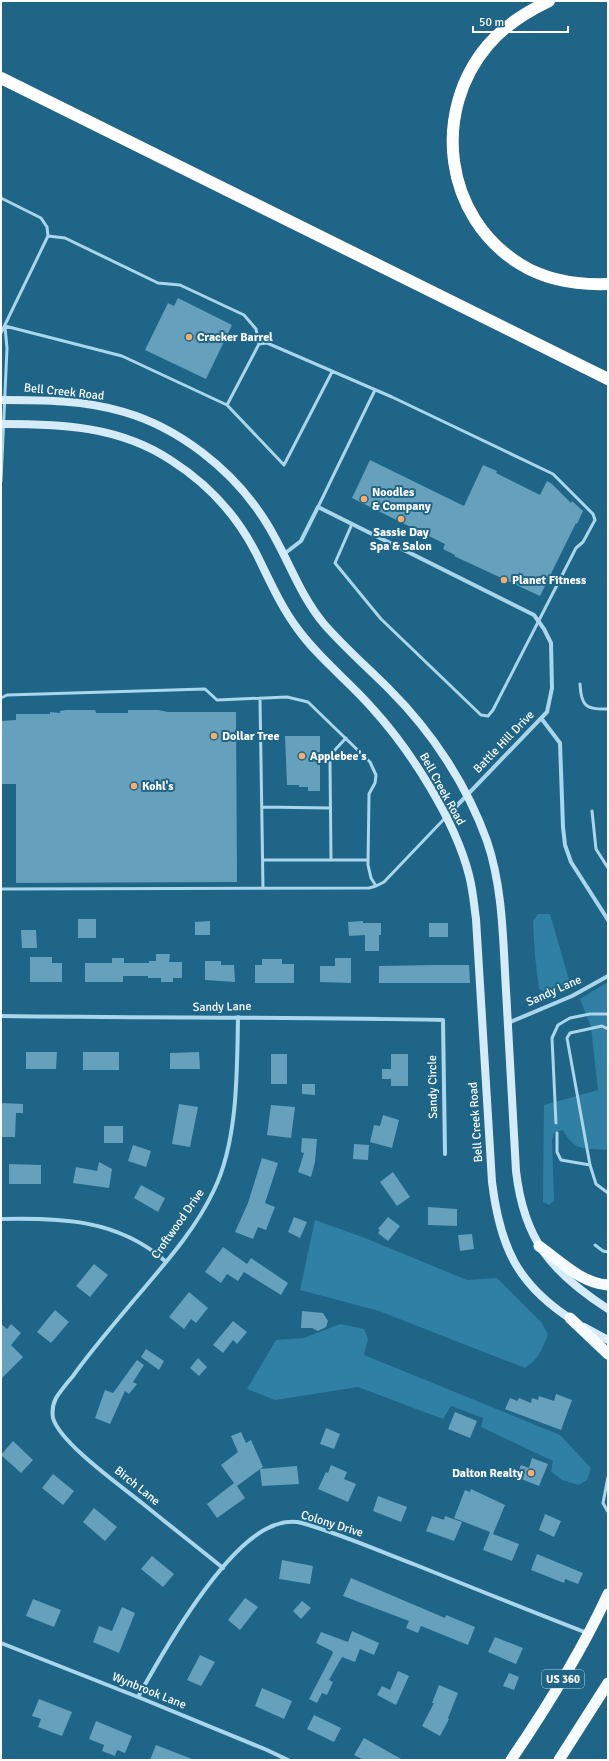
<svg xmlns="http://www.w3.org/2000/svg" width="609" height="1761" viewBox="0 0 609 1761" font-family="Signika,sans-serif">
<rect width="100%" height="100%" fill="#1f6588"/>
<path fill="#307fa4" d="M538,914h12l19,66 -4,7 -15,7 -11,-5 -4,-33 -2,-35z
M608,982v168c-22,-2 -34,2 -45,-20l-9,3 -2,7 2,60 -5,5 -6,-3 1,-97 54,-15 -7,-63 -11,-28z
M315,1220l50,18 102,42 30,-2 44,44 7,12c-5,14 -10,26 -23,34l-146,-57 -79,-21z
M340,1324l24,5 4,10 -4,16 196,80 31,33 -4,12 -8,5 -17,-5 -11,-9 2,-10 -72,-34 2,-9 -32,-12 -8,13 -85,-32 -83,13 -28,-11 29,-49 28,-2z"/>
<path fill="#65a0bc" d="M178,298l54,27 -26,54 -61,-29 23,-47 6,3z
M370,460l94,46 19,-41 14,6 -1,2 44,22 7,-14 5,3 19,19 1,-2 11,10 -6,13 -1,-1 -36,73 -86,-40 1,-1 -12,-6 2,-5 -93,-46z
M66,710h29l1,3h32v-3h30l10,2h68l1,170 -221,1v-99h-15v-63l15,-1v-6h34v-2l10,1v-2z
M285,736h35v55h-12v-4h-9v-2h-12z
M78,919h18v19h-18z
M210,921v14h-15v-13z
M363,921v2h18v12h-2v16h-14v-16l-16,1 -1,-14z
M429,923h19v14h-19z
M21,930h15l1,18h-15z
M156,954h14l-1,8h13v16h-9v4h-12v-4h-13v-2h-25v6h-38v-19h27v-5h12v5h25v-2h7z
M30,957h22v6h10v19h-32z
M335,958h16v25l-31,-1v-16h15z
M262,959h20v5h12v19h-39v-18h7z
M205,961h16v4h13l1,17 -30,-2z
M434,965h35l1,18h-91v-17z
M26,1052h31l-1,17h-30z
M83,1052h36v18h-36z
M199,1052l1,17h-30v-16z
M271,1054h16v30h-16z
M391,1054h17v32h-17v-7h-9v-10h9z
M302,1084h13v11l-13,-1z
M1,1103l22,1v9h-7l-1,24h-14z
M179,1104l19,3 -8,40 -18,-3z
M271,1105l24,2 -4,31 -24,-3z
M383,1115l16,5 -7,28 -22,-6 4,-17 6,1z
M104,1126h19v17h-19z
M302,1138l15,1 -2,23 -4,15 -13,-5 6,-19 -3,-1z
M354,1144l15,1 -1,15 -15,-1z
M133,1145l18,6 -5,16 -18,-6z
M262,1158l16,5 -13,40 10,4 -9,23 -8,-3 -5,12 -18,-7 13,-29z
M99,1162l13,7 -3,19 -36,-5 3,-16 21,4z
M9,1164l32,1v19h-32z
M393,1172l17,25 -13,9 -17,-24z
M141,1185l24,13 -7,14 -24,-14z
M428,1207l29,2v17l-29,-1z
M294,1217l13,5 -7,16 -12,-6z
M388,1217l12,9 -12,15 -10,-8 2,-3 -2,-1z
M472,1234l2,15 -14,2 -2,-16z
M223,1247l24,17 4,-6 37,25 -7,12 -37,-23 -6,9 -11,-7 -6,9 -16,-11z
M94,1264l14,11 -18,22 -14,-11z
M189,1292l19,16 -12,15 -5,-4 -7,10 -15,-12z
M55,1310l14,12 -18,21 -14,-11z
M302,1311l21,2 5,8 -2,6 -8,4 -6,-3h-11z
M233,1321l14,11 -10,12 -4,-4 -10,13 -10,-8z
M1,1324l6,5 4,-5 10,9 -10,12 12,12 -22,22z
M146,1349l18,12 -5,9 -18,-13z
M198,1358l9,9 -8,9 -9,-8z
M137,1360l7,5 -11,17 4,2 -8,10 -4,-3 -15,33 -15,-6 10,-28 8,3z
M556,1394l16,6 -11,30 -56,-21 5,-11 7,3 2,-3 12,5 1,-5 6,2 1,-4 15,5z
M455,1412l22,9 -7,17 -22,-9z
M326,1428l14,6 -6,15 -14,-5z
M241,1432l5,11 5,-3 12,27 -26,19 8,12 -28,20 -10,-14 27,-21 -13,-18 17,-13 -7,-16z
M13,1441l20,19 -12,13 -20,-18z
M532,1458l16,6 -9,22 -23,-9 5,-12 8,3z
M331,1465l16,7 -3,7 12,5 -8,18 -30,-13 8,-17 2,1z
M297,1466l2,18 -37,2 -2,-17z
M53,1474l21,17 -11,14 -21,-17z
M471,1489l34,16 -12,29 26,10 -7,17 -29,-11 7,-18 -36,-14 11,-28 5,2z
M378,1496l29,11 -6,15 -28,-11z
M94,1508l23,19 -12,14 -22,-19z
M545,1514l16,7 -7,16 -15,-7z
M432,1516l12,4 1,-4 17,6 -8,19 -28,-10z
M537,1554l46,19 -5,11 -13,-5 -1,4 -33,-13z
M152,1556l22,18 -11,13 -22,-18z
M282,1560l31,6 -3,18 -31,-5z
M351,1578l94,40 1,-3 29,12 -7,18 -47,-19 -3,7 -12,-5 3,-7 -66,-25z
M245,1598l13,9 -18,23 -12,-10z
M33,1599l28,11 -7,17 -28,-11z
M302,1601l9,7 -10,11 -8,-8z
M122,1607l13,6 -16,40 -26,-11 6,-16 13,5z
M352,1631l27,12 -5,12 -14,-6 -5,13 -13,-5 -13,23 4,2 -6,13 -5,-2 -5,10 -8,-4 24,-46 -1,-2 -16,-8 5,-11 27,10z
M495,1637l28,11 -7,16 -28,-12z
M200,1655l15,7 -14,24 -14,-6z
M398,1671l11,5 -13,29 -19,-10 5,-9 8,4z
M509,1673l10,4 -5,13 -11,-4z
M439,1685l19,8 -10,25 1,1 -9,17 -18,-10 12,-23h-2z
M262,1688l30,13 -8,18 -29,-13z
M39,1699l33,13 -10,24 -24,-9 3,-8 -9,-3z
M314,1715l27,13 -7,14 -27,-13z
M96,1721l36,15 -7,17 -8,-3 -2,6 -13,-5 2,-6 -15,-6z
M364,1738l39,22h-39l-10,-5z
M156,1745l36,14v1h-42z"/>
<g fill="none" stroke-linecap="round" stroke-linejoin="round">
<path stroke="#a9d6eb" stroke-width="3" d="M1,198l40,20 6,9 1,9 -47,97
M5,326l117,30 105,49 32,-61 -3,-15 -12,-14 -64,-30 -22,-2 -93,-45 -17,-2
M259,344l8,-1 125,54 161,77 40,40 2,6 -12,22 -7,6 -83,162 -5,6 -7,-1 -100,-96 -46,-56 17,-39
M227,405l57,60 48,-93
M1,481l6,-133 -2,-21
M318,507l57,-117
M580,684c1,22 6,26 28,25
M1,698l6,-3 198,-6 12,11 70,-3 21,5 62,60 6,13 -1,8 -6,11 -1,71 3,13 5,8
M260,698l3,190
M262,807l68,1
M592,811l4,38 12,19
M263,860h68l-1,-98 3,-10 13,-14
M331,860h37
M1,889l368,-1 7,-2 8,-4 62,-65
M608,1029l-6,-3 -32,7 -3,5 23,127 6,19 12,9
M556,1123l-4,-85 6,-13 12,-7 20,-4h18
M557,1133v19l4,8 29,5
M595,1245l8,6 5,1
M608,1477l-5,26 5,9"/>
<path stroke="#a9d6eb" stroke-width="4" d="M284,554l17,-13 17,-34 216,108 10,14 7,14 1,45 -5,24 -101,105
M541,718l19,25 3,84 2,18 6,17 37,58
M1,1016c147,2 295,1 442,4l2,134
M508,1023l64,-27 36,-20
M1,1219c60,-1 117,0 164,42
M223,1568c-27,-22 -54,-43 -81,-65 -21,-17 -82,-60 -89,-85 -1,-6 0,-14 3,-20 5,-8 11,-15 17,-22 17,-24 37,-47 56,-70 30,-36 65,-73 85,-116 24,-49 23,-119 24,-173
M1,1643l137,54 129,53 21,10
M138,1697c26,-47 87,-155 137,-172 8,-3 19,-4 27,-2 39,11 77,28 114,42 57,23 114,46 171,68"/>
<path stroke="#d5ecf8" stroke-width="8" d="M1,400c41,0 84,0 123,12 55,16 107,57 138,104 24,35 35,76 62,108 20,23 44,44 66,66 42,42 77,95 97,151 16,47 16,100 19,149 3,60 7,121 10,181 8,69 35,101 92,138
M1,424c61,0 119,2 171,37 36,23 65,55 84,92 13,26 24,52 41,75 22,31 52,53 76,81 38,42 82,111 96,166 4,15 5,30 7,44l16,263c8,65 25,103 82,139
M584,1327l24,13"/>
<path stroke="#f6fcfe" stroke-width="11" d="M539,1246c21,15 42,37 69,39
M570,1318l38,36
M511,1760c36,-53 70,-107 97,-166
M559,1760l49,-77"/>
<path stroke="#fff" stroke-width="12" d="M549,1c-23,11 -44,24 -61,44 -57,67 -44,172 32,219 27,17 58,21 88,20
M1,78l607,301"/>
</g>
<g fill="#f9ad69" stroke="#1f6588" stroke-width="1.5">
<circle cx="189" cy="337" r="4"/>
<circle cx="364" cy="499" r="4"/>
<circle cx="401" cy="519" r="4"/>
<circle cx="504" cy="580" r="4"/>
<circle cx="214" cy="736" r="4"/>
<circle cx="302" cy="756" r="4"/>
<circle cx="134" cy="786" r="4"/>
<circle cx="531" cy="1473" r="4"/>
</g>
<g text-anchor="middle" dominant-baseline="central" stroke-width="4" stroke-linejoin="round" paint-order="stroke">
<rect fill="#1f6588" stroke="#bcd1db" stroke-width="1" x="542" y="1670" width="42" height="18" rx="3"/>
<g font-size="11" font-weight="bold" fill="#fff">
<text x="563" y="1679">US 360</text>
</g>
<g font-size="12" font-weight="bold" fill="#fff" stroke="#1f6588" text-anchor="start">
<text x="197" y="337">Cracker Barrel</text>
<text x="372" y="492">Noodles<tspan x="372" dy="14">&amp; Company</tspan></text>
<text x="401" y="532" text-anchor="middle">Sassie Day<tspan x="401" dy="14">Spa &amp; Salon</tspan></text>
<text x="512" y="580">Planet Fitness</text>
<text x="222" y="736">Dollar Tree</text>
<text x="310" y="756">Applebee's</text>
<text x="142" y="786">Kohl's</text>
<text x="523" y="1473" text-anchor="end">Dalton Realty</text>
</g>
<g font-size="12" fill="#fff" stroke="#1f6588">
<text transform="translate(64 392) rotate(6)">Bell Creek Road</text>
<text transform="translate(504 742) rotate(-46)">Battle Hill Drive</text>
<text transform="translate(442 789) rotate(61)">Bell Creek Road</text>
<text transform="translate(554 991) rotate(-24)">Sandy Lane</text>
<text transform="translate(222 1007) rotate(-1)">Sandy Lane</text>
<text transform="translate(433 1087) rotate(-91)">Sandy Circle</text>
<text transform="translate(476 1122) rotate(-94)">Bell Creek Road</text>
<text transform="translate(178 1224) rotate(-55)">Croftwood Drive</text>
<text transform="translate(137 1486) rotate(39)">Birch Lane</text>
<text transform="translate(332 1524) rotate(17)">Colony Drive</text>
<text transform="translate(149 1691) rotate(22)">Wynbrook Lane</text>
</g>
</g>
<rect width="609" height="1761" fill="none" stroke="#ffffff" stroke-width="4"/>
<path d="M473 26v6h95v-6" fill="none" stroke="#ffffff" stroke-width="2"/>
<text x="479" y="26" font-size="12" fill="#ffffff" stroke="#1f6588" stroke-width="3" paint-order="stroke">50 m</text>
</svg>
